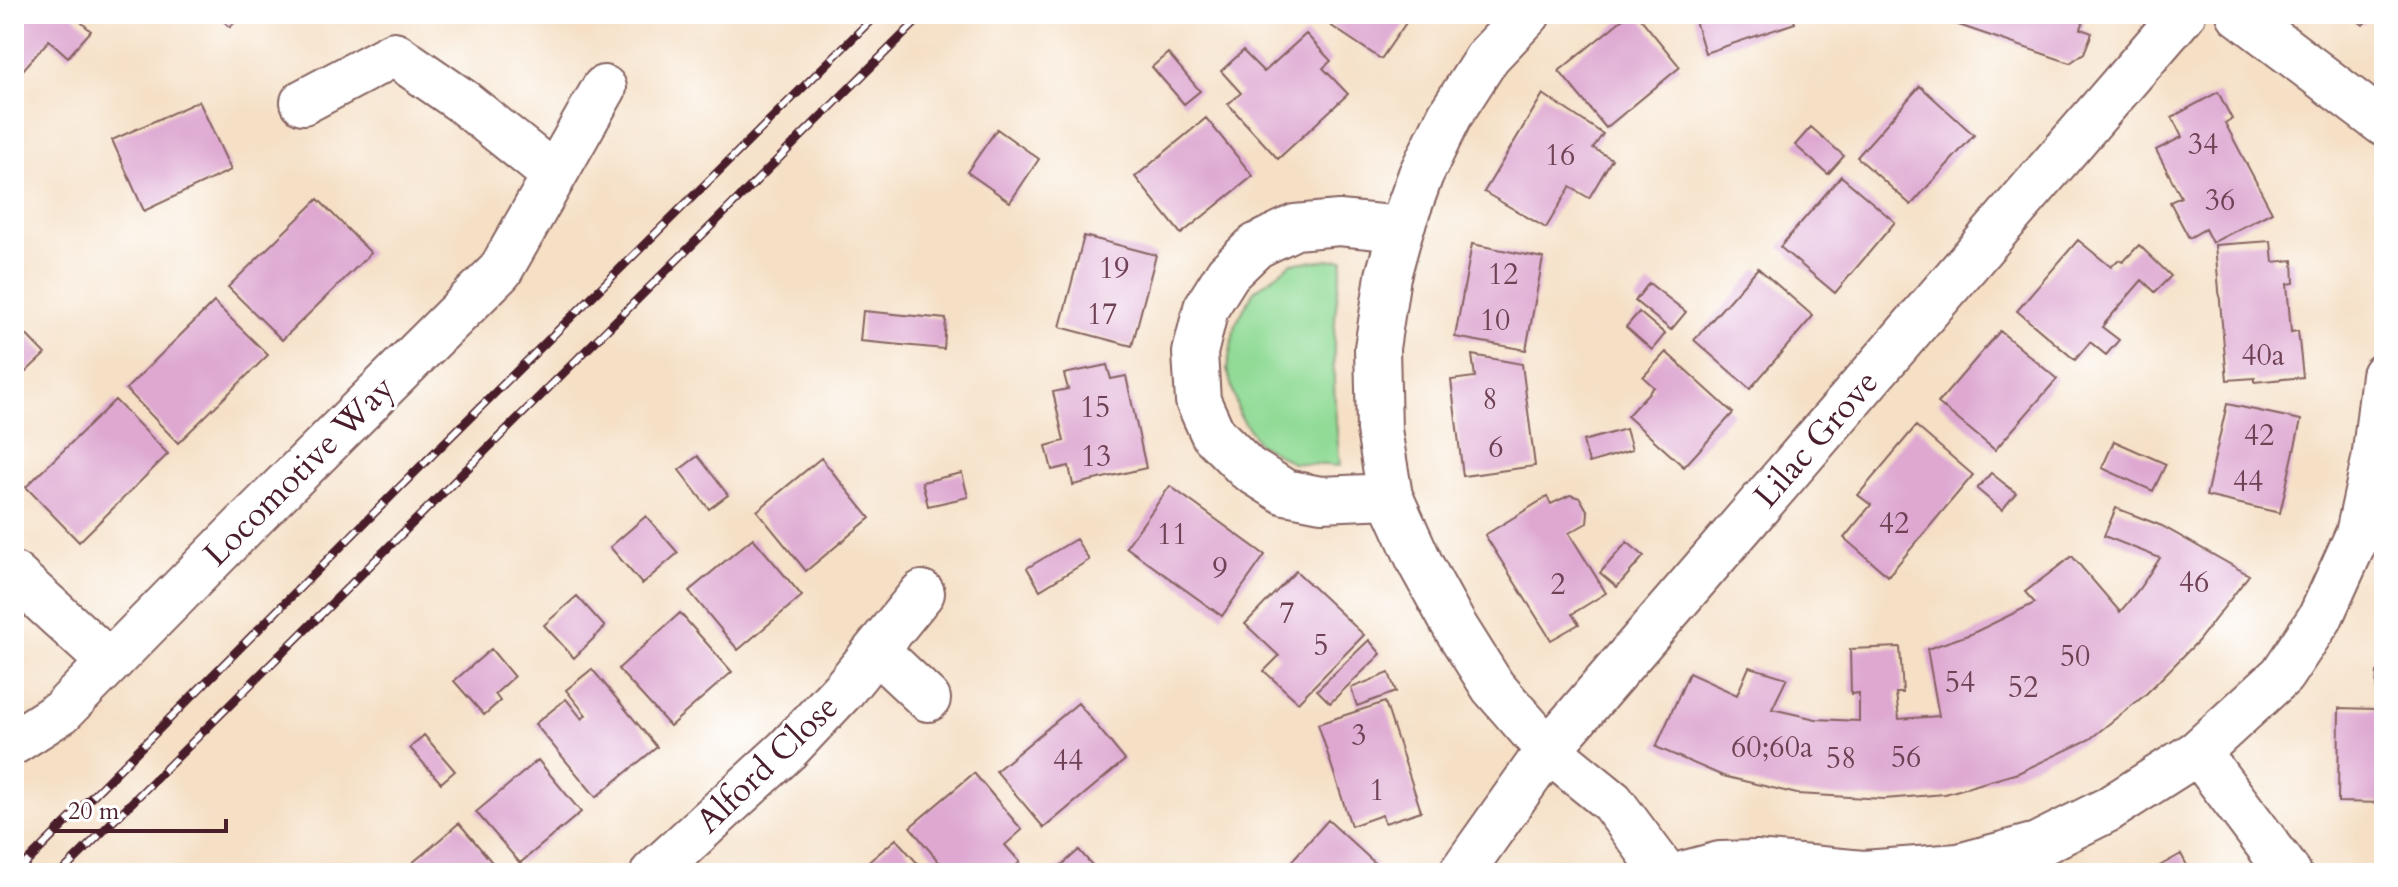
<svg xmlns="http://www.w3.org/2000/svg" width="2398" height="887" viewBox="0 0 2398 887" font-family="Cardo,serif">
<rect width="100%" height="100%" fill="#fff"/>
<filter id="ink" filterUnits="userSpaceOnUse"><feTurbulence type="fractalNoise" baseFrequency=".0125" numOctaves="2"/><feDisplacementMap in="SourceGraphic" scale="16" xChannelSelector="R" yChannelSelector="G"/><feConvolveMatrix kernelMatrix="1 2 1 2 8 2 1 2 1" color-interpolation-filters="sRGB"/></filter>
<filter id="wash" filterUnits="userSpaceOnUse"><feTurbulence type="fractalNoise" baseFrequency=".006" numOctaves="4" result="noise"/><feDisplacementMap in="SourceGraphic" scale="32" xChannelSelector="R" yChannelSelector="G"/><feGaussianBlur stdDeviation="1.8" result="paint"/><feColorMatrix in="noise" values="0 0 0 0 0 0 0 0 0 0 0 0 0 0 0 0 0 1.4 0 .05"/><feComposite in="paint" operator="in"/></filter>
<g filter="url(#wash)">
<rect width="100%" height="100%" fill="#f5e0c6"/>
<path fill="#92db97" stroke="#6e7d61" stroke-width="2" d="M1343,259c-14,68 -10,137 -3,207l-47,-3 -35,-20 -19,-29 -12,-45 8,-44 19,-34 38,-28z"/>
<g id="blocks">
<path fill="#dea8d1" d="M14,14h58l19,17 -23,26 -19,-17 -26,30 -9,-7z
M216,14h34l-7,8 -4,-4 -9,9z
M1324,14h88l-31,45 -60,-40z
M1629,14h8l43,53 -74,61 -47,-57z
M1693,14h99l3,9 -90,30z
M1862,14h56l-1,5 -55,-2z
M1956,14h130l-5,15 11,4 -8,20 -14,10 -117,-40z
M2349,14h24l-10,11z
M1306,34l25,27 -8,7 25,26 -70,65 -50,-55 13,-11 -20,-22 22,-20 21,21z
M1168,53l32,38 -16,13 -32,-37z
M1920,86l54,49 -63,70 -54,-48z
M2218,92l14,27 -7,4 47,89 -60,31 -7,-14 -16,9 -19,-36 11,-5 -25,-47 26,-13 -10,-20z
M1543,94l60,40 -10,14 19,11 -23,39 -19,-11 -24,41 -62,-36z
M199,101l32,69 -87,41 -32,-71z
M1206,118l47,58 -72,58 -46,-57z
M1811,127l33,29 -16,18 -33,-29z
M997,129l42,30 -29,43 -43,-30z
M1841,176l54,46 -60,71 -55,-46z
M318,199l53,54 -89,87 -54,-53z
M1084,236l72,19 -24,91 -72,-19z
M2078,240l33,27 7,-7 5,2 16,-17 32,31 -16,16 -13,-12 -37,43 -3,4 17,13 -13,15 -16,-13 -15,18 -58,-49z
M2271,241l2,21 20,-2 1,23 -7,1 4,48 7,-1 5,46 -48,5v-4l-28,2 -12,-135z
M1472,244l71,14 -17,92 -71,-13z
M1758,268l55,48 -63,73 -56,-49z
M1649,283l37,29 -15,18 -36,-29z
M214,302l54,53 -90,88 -52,-54z
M863,311l83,8 -2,30 -84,-8z
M1639,312l26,22 -13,16 -26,-23z
M14,322l31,32 -31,29z
M2000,331l57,48 -62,71 -57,-47z
M1666,352l67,61 -49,54 -57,-51 27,-29 -11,-10z
M1472,355l50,9 13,102 -72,10 -12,-96 24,-3z
M1107,365l4,14 15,-3 20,92 -73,17 -4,-19 -17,4 -6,-24 18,-5 -11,-49 15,-3 -4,-15z
M115,400l53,54 -89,88 -53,-55z
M2227,404l74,16 -21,93 -74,-17z
M1916,426l57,49 -85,101 -44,-38 27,-33 -13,-10z
M1626,429l6,21 -43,13 -6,-22z
M2114,441l52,23 -13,27 -51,-23z
M698,456l30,39 -19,14 -30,-39z
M821,458l49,60 -64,53 -49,-60z
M962,473l6,24 -40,9 -6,-24z
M1991,473l25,20 -14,17 -25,-21z
M1170,486l95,69 -43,61 -96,-69z
M1570,495l10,3 8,14 -1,11 -18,10 37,60 -34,21 7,10 -28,16 -66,-105 62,-38 4,7z
M2116,508l46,18 87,49 -51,66 -53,54 -55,44 -72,34 -73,21 -61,5 -87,-5 -74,-18 -67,-29 33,-74 48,22 12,-28 18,5 20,6 -15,31 44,10 43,2v-28l-8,1 -1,-45 50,-2 3,46h-7l3,26 40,-3 -12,-67 44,-15 64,-31 -10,-11 47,-36 48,56 19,-23 21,-31 -56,-22z
M646,516l32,37 -36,31 -32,-37z
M753,538l49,58 -64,54 -49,-59z
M1076,539l13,21 -49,30 -13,-22z
M1627,542l17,14 -27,31 -17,-14z
M1296,571l68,64 -66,67 -34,-31 15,-15 -34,-32z
M577,596l28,31 -31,31 -30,-33z
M680,613l52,59 -62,54 -52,-57z
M1369,640l12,14 -51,49 -13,-13z
M491,649l23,28 -19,17 5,7 -16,14 -30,-34z
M592,669l65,78 -61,50 -61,-73 31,-25 16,20 4,-4 -20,-25z
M2377,672l7,3v128l-46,-1 1,-94 36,1z
M1389,673l7,19 -39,14 -6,-18z
M1385,702l36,109 -36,12 -3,-8 -31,11 -33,-102z
M1078,703l47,57 -81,68 -48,-57z
M424,735l31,36 -14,12 -31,-35z
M538,760l43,52 -61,51 -44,-51z
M974,773l48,57 -17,15 15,17 -13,11h-5l-3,-3 -3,3h-19l-3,-3 -3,3h-23l-38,-46z
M1328,820l49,45 -7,8h-89z
M459,823l42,50h-101l29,-24z
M896,839l30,34h-70l9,-8z
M1079,850l20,23h-46l10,-9z
M2181,854l10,19h-44z"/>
</g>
</g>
<g filter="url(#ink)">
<use href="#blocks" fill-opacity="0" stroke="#866361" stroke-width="2"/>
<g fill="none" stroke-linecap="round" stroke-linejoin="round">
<g stroke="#866361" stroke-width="48">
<path id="minor" d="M1528,14l-40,42 -38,59 -29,59 -20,55 -13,47 -11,72 2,82 11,66 31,69 33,60 39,62 55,63 64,52 53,71
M2239,14l145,110
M303,102l91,-48 68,47 92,74
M1390,496l-69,3 -36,-7 -38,-24 -34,-34 -15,-33 -3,-48 11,-45 22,-35 28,-27 39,-19 44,-4 62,6
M14,575l95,87
M877,651l51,48
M14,742l47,-30 182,-185 257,-256 104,-183
M2198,752l91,121
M653,873l134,-123 58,-62 77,-95
M1461,873l87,-123 635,-736
M1686,873l34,-9 36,-1 107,10 96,-7 78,-21 70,-35 91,-58 84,-77 38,-57 38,-84 16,-74 10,-85"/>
</g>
<use href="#minor" stroke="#fff" stroke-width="44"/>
<g stroke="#4a1f2b" stroke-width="9">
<path id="rail" d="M16,873l395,-397 466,-462
M61,873l863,-859"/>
</g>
<use href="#rail" stroke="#fff" stroke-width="6" stroke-dasharray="18" stroke-linecap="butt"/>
</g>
</g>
<g text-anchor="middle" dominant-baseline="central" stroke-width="6" stroke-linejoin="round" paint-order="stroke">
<g font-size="30" fill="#6f4154">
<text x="2203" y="144">34</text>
<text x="1560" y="155">16</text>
<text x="2220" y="200">36</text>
<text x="1114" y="268">19</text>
<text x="1503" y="274">12</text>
<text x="1102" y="314">17</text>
<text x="1495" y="320">10</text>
<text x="2263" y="355">40a</text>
<text x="1490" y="399">8</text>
<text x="1095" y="407">15</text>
<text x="2259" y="435">42</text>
<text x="1496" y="447">6</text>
<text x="1096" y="456">13</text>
<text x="2248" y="481">44</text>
<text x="1894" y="523">42</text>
<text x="1172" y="534">11</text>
<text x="1220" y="568">9</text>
<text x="2194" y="582">46</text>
<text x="1558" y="584">2</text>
<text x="1287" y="613">7</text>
<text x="1321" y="645">5</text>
<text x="2075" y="656">50</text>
<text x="1960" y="682">54</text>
<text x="2023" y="687">52</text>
<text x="1359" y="735">3</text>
<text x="1772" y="747">60;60a</text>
<text x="1906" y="757">56</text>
<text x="1841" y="758">58</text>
<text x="1068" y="760">44</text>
<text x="1377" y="790">1</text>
</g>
<g font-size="34" fill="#4a1f2b" stroke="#fff">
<text transform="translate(1816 439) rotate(-49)">Lilac Grove</text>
<text transform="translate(299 471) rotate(-45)">Locomotive Way</text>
<text transform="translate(767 764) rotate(-44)">Alford Close</text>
</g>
</g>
<rect width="2398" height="887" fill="none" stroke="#fff" stroke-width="48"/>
<path d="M56 819v12h170v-12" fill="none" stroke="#4a1f2b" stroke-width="4"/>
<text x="68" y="819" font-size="24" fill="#4a1f2b" stroke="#ffffff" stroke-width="6" paint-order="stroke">20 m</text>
</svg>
